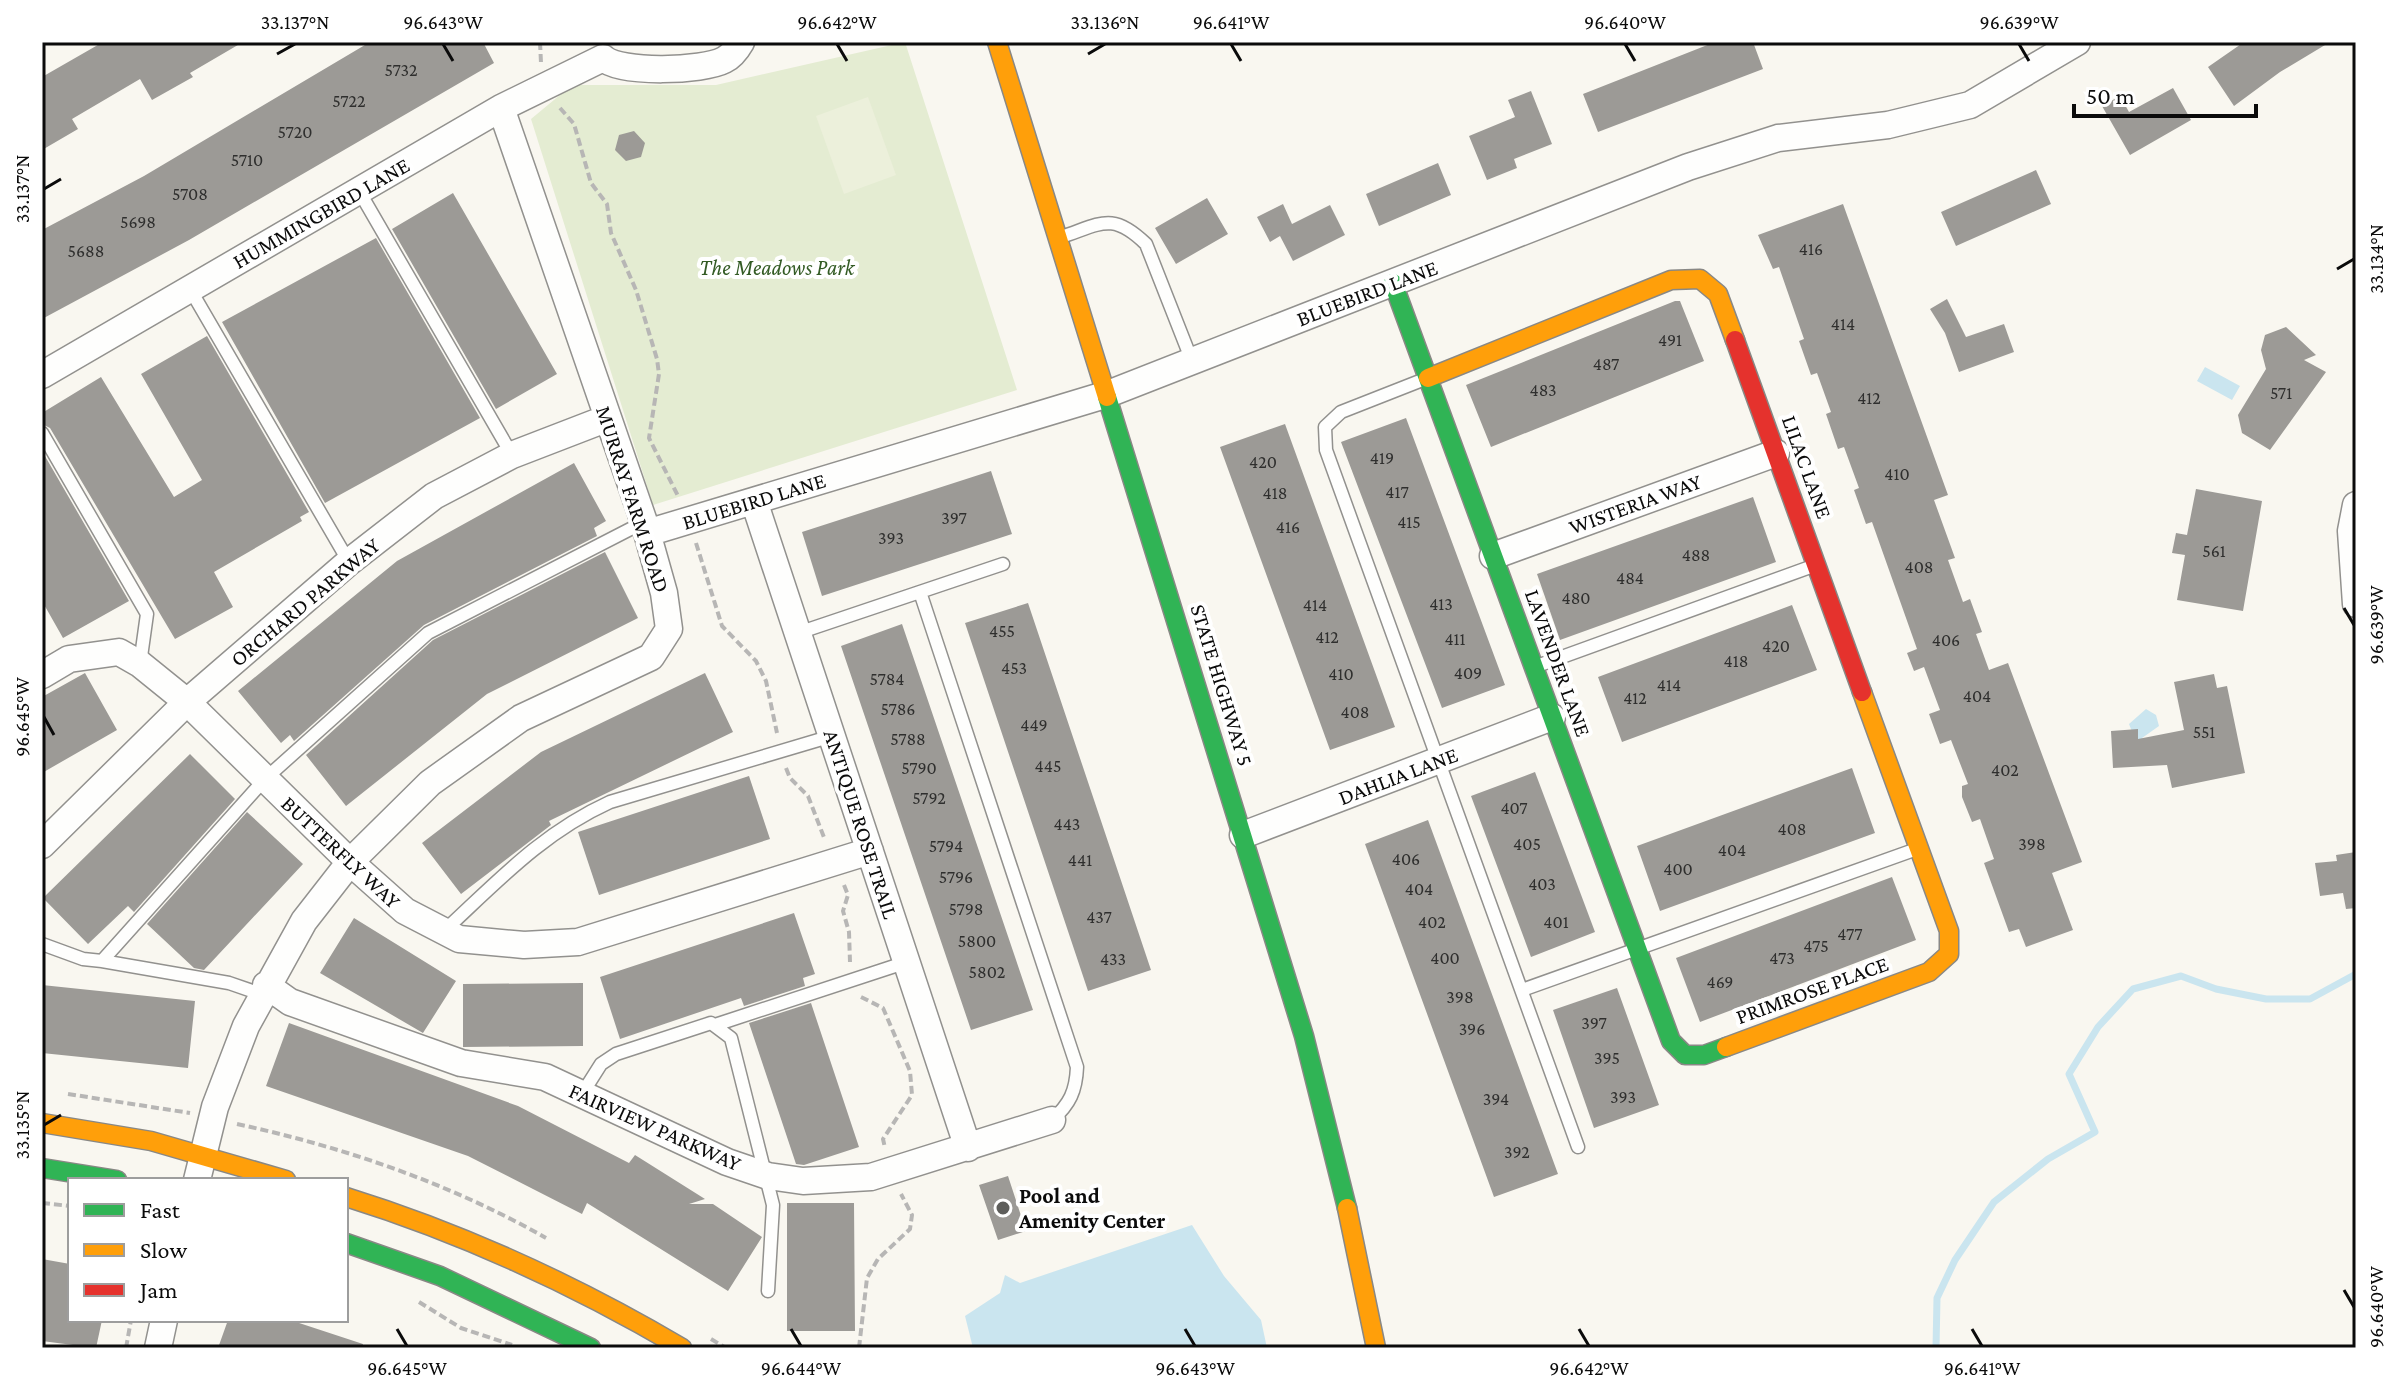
<svg xmlns="http://www.w3.org/2000/svg" width="2398" height="1390" viewBox="0 0 2398 1390" font-family="'Crimson Pro',serif">
<rect width="100%" height="100%" fill="#f9f7f0"/>
<path fill="#e4ecd2" d="M905,42l112,348 -364,115 -122,-386 41,-34h144z"/>
<path fill="#ecf0db" d="M868,97l28,78 -52,19 -28,-78z"/>
<path fill="#cae5ef" d="M2205,367l35,19 -8,14 -35,-19z
M2146,709l10,6 3,11 -17,12 4,8 -3,14 -14,-36z
M1192,1225l32,51 37,44 6,28h-294l-8,-32 35,-23 5,-18 15,8z"/>
<g fill="none" stroke-linecap="round" stroke-linejoin="round">
<path stroke="#cae5ef" stroke-width="7" d="M1936,1348l1,-50 18,-38 39,-58 54,-43 47,-27 -26,-58 29,-47 35,-38 48,-13 35,13 50,10h44l46,-25"/>
</g>
<path fill="#9c9a96" d="M103,42h140l-53,31 3,4 -41,23 -12,-21 -68,40 6,10 -36,21v-73z
M370,42h113l11,21 -305,177 -147,79v-89l102,-54z
M1715,42h38l10,27 -165,63 -15,-38z
M2244,42h86l-50,30 -46,34 -26,-39z
M2173,88l18,32 -61,35 -28,-49 18,-10 9,16z
M1531,91l21,53 -38,15 3,9 -30,12 -18,-44 46,-19 -7,-17z
M634,131l11,12 -4,14 -15,4 -11,-11 4,-15z
M1438,163l13,32 -72,31 -13,-32z
M2036,170l15,34 -95,42 -15,-34z
M453,193l104,181 -61,35 -104,-180z
M1207,198l21,36 -52,30 -21,-36z
M1283,204l9,20 38,-19 15,30 -52,26 -13,-25 -10,6 -13,-25z
M1843,204l105,291 -14,5 21,58 -7,2 15,42 7,-3 12,33 -6,2 13,36 19,-7 74,199 -30,11 21,57 -47,17 -7,-18 -10,3 -25,-69 10,-4 -14,-40 -8,3 -10,-25v-11l6,-2 -17,-44 -11,4 -11,-30 11,-4 -16,-43 -10,4 -7,-18 10,-4 -45,-127 -6,2 -12,-34 5,-2 -15,-41 -6,2 -12,-35 5,-2 -14,-39 -6,2 -12,-34 5,-2 -25,-72 -6,2 -15,-34z
M376,238l104,180 -155,85 -103,-181z
M1947,299l19,38 38,-13 10,28 -55,20 -14,-39 -15,-24z
M1675,301h5l24,60 -213,86 -25,-62z
M2286,327l30,28 -12,5 22,12 -56,78 -28,-17 -4,-18 28,-46 -5,-19 4,-15z
M207,336l102,176 -9,5 2,4 -88,51 19,35 -58,32 -125,-211 -8,-4v-11l59,-36 73,120 28,-17 -61,-106z
M1406,418l99,267 -63,23 -101,-266z
M1285,424l110,303 -65,23 -110,-303z
M42,451l87,150 -66,37 -21,-37z
M574,463l32,58 -12,7 3,8 -173,89 -130,116 -4,-6 -9,8 -43,-52 159,-130z
M991,471l21,63 -190,62 -20,-64z
M2196,489l66,12 -19,110 -66,-11 8,-45 -13,-2 4,-20 11,2z
M1753,497l23,65 -216,78 -23,-66z
M605,552l33,66 -151,76 -141,112 -40,-51 127,-115z
M1028,603l123,367 -63,21 -123,-368z
M1792,605l25,65 -195,72 -24,-65z
M902,624l131,386 -62,20 -130,-384z
M85,673l32,57 -75,43v-76z
M705,673l28,59 -184,89 2,4 -90,69 -39,-51 119,-91z
M2214,674l3,14 10,-2 18,87 -73,15 -5,-23 -54,3 -2,-37 27,-2v10l46,-9 -10,-48z
M190,754l45,45 -101,113 -6,-6 -40,38 -45,-46z
M1852,768l23,65 -215,78 -23,-65z
M1535,772l60,160 -64,25 -60,-161z
M749,776l21,63 -171,56 -21,-63z
M247,812l56,52 -99,106 -10,-2 -47,-44z
M1428,820l130,354 -64,23 -129,-353z
M2356,852v56l-10,1 -3,-16 -23,3 -5,-33 22,-2 -1,-6z
M1892,877l24,63 -216,82 -24,-64z
M794,913l21,61 -12,4 2,8 -61,20 -3,-8 -121,41 -20,-62z
M354,918l102,63 -33,52 -103,-60z
M583,983v63l-120,1v-63z
M42,985l153,16 -7,67 -146,-15z
M1617,988l42,117 -65,23 -41,-118z
M811,1003l48,144 -55,18 -8,-1 -47,-141z
M289,1023l229,83 111,57 6,-8 70,44 -16,5h24l49,33 -34,54 -141,-88 -5,11 -114,-58 -202,-70z
M1008,1176l18,55 -28,9 -19,-55z
M787,1203h67l1,128h-68z
M42,1259l28,5v56h32l-6,28 -54,-7z
M228,1320h62l73,24 -1,4h-144z"/>
<g fill="none" stroke-linecap="round" stroke-linejoin="round">
<g stroke="#92918e" stroke-width="15">
<path id="lane" d="M359,191l153,264
M1061,237c40,-13 51,-26 85,7l46,117
M190,289l159,273
M1425,379l-84,33 -16,15 1,23 252,697
M42,433l105,181 -7,50
M920,592l157,475c-1,24 -7,37 -25,53
M798,633l205,-69
M1537,666l276,-100
M444,931c54,-50 98,-98 166,-129l222,-66
M42,944l41,15 19,2 163,-182 163,-146 216,-111
M102,961l127,22 32,11
M1522,990l392,-140
M715,1025l192,-63
M582,1094l19,-30 15,-10 95,-31 20,15 42,167 -5,86"/>
</g>
<g stroke="#92918e" stroke-width="29">
<path id="street" d="M603,58c18,16 100,13 121,2 8,-4 13,-11 17,-18
M42,375l459,-267 102,-50
M754,501l214,647
M2356,505l-5,26 5,73
M647,533l461,-139 580,-227 90,-29 110,-13 82,-20 107,-63
M1493,556l283,-103
M42,675l27,-16 50,-7 21,12 47,38 163,160 55,49 54,28 65,6 54,-3 292,-91
M1243,835l309,-118
M42,845l145,-143 162,-140 85,-66 78,-41 96,-37
M266,985l24,17 171,61 84,14 182,85 41,14 35,5 68,-4 181,-57
M197,1180l18,-73 31,-81 58,-105 46,-59 80,-79 91,-65 130,-61 18,-28 -5,-36 -20,-71 -143,-414
M158,1348l6,-28"/>
</g>
<g stroke="#898885" stroke-width="21">
<path id="fast" d="M1393,283l278,758 14,14h19l22,-8
M1107,397l197,639 43,172
M42,1168l75,12
M346,1243l94,33 151,72"/>
</g>
<g stroke="#898885" stroke-width="21">
<path id="slow" d="M997,42l110,355
M1428,378l243,-98 29,-1 18,15 17,46
M1726,1047l203,-75 20,-18v-23l-87,-239
M42,1123l109,18 135,39
M346,1197c119,37 229,88 336,151
M1347,1208l29,140"/>
</g>
<g stroke="#898885" stroke-width="21">
<path id="jam" d="M1735,340l127,352"/>
</g>
<path stroke="#b7b6b5" stroke-width="4" stroke-dasharray="8 4" stroke-linecap="butt" d="M540,42l1,21
M560,108l14,16 17,59 16,21 4,29 25,57 21,69 2,15 -10,64 30,60
M696,543l26,83 34,35 10,20 11,52
M786,768l4,10 18,18 17,44
M844,885l4,10 -5,16 6,21 1,30
M861,997l22,11 27,63 2,24 -29,44 2,9
M68,1094l122,19
M237,1124c107,23 214,60 309,114
M42,1203l28,3
M419,1302l42,26 51,17
M711,1339l15,9
M126,1348l5,-28
M859,1348l8,-70 11,-19 32,-30 2,-14 -11,-21"/>
<use href="#lane" stroke="#fefefd" stroke-width="12"/>
<use href="#street" stroke="#fefefd" stroke-width="26"/>
<use href="#fast" stroke="#30b455" stroke-width="18"/>
<use href="#slow" stroke="#ff9f0a" stroke-width="18"/>
<use href="#jam" stroke="#e5322d" stroke-width="18"/>
</g>
<path fill="none" stroke="#0b0b0b" stroke-width="3" d="M443,44l10,17M837,44l10,17M1231,44l10,17M1625,44l10,17M2019,44l10,17M277,54l18,-10M1088,54l17,-10M44,189l17,-10M2337,269l17,-10M2344,608l10,17M44,717l10,18M44,1125l17,-10M2344,1290l10,17M397,1329l10,17M791,1329l10,17M1185,1329l10,17M1579,1329l10,17M1972,1329l10,17"/>
<circle fill="#5e5e5b" stroke="#fff" stroke-width="3" cx="1003" cy="1208" r="8"/>
<g text-anchor="middle" dominant-baseline="central" stroke-width="8" stroke-linejoin="round" paint-order="stroke">
<g font-size="18" fill="#2f2f2e">
<text x="401" y="70">5732</text>
<text x="349" y="101">5722</text>
<text x="295" y="132">5720</text>
<text x="247" y="160">5710</text>
<text x="190" y="194">5708</text>
<text x="138" y="222">5698</text>
<text x="1811" y="249">416</text>
<text x="86" y="251">5688</text>
<text x="1843" y="324">414</text>
<text x="1670" y="340">491</text>
<text x="1606" y="364">487</text>
<text x="1543" y="390">483</text>
<text x="2281" y="393">571</text>
<text x="1869" y="398">412</text>
<text x="1382" y="458">419</text>
<text x="1263" y="462">420</text>
<text x="1897" y="474">410</text>
<text x="1397" y="492">417</text>
<text x="1275" y="493">418</text>
<text x="954" y="518">397</text>
<text x="1409" y="522">415</text>
<text x="1288" y="527">416</text>
<text x="891" y="538">393</text>
<text x="2214" y="551">561</text>
<text x="1696" y="555">488</text>
<text x="1919" y="567">408</text>
<text x="1630" y="578">484</text>
<text x="1576" y="598">480</text>
<text x="1441" y="604">413</text>
<text x="1315" y="605">414</text>
<text x="1002" y="631">455</text>
<text x="1327" y="637">412</text>
<text x="1455" y="639">411</text>
<text x="1946" y="640">406</text>
<text x="1776" y="646">420</text>
<text x="1736" y="661">418</text>
<text x="1014" y="668">453</text>
<text x="1468" y="673">409</text>
<text x="1341" y="674">410</text>
<text x="887" y="679">5784</text>
<text x="1669" y="685">414</text>
<text x="1977" y="696">404</text>
<text x="1635" y="698">412</text>
<text x="898" y="709">5786</text>
<text x="1355" y="712">408</text>
<text x="1034" y="725">449</text>
<text x="2204" y="732">551</text>
<text x="908" y="739">5788</text>
<text x="1048" y="766">445</text>
<text x="919" y="768">5790</text>
<text x="2005" y="770">402</text>
<text x="929" y="798">5792</text>
<text x="1514" y="808">407</text>
<text x="1067" y="824">443</text>
<text x="1792" y="829">408</text>
<text x="1527" y="844">405</text>
<text x="2032" y="844">398</text>
<text x="946" y="846">5794</text>
<text x="1732" y="850">404</text>
<text x="1406" y="859">406</text>
<text x="1080" y="860">441</text>
<text x="1678" y="869">400</text>
<text x="956" y="877">5796</text>
<text x="1542" y="884">403</text>
<text x="1419" y="889">404</text>
<text x="966" y="909">5798</text>
<text x="1099" y="917">437</text>
<text x="1432" y="922">402</text>
<text x="1556" y="922">401</text>
<text x="1850" y="934">477</text>
<text x="977" y="941">5800</text>
<text x="1816" y="946">475</text>
<text x="1445" y="958">400</text>
<text x="1782" y="958">473</text>
<text x="1113" y="959">433</text>
<text x="987" y="972">5802</text>
<text x="1720" y="982">469</text>
<text x="1460" y="997">398</text>
<text x="1594" y="1023">397</text>
<text x="1472" y="1029">396</text>
<text x="1607" y="1058">395</text>
<text x="1623" y="1097">393</text>
<text x="1496" y="1099">394</text>
<text x="1517" y="1152">392</text>
</g>
<g font-size="22" fill="#0b0b0b" stroke="#fff">
<text transform="translate(321 213) rotate(-30)">HUMMINGBIRD LANE</text>
<text transform="translate(1367 293) rotate(-21)">BLUEBIRD LANE</text>
<text transform="translate(1807 467) rotate(70)">LILAC LANE</text>
<text transform="translate(633 499) rotate(72)">MURRAY FARM ROAD</text>
<text transform="translate(754 501) rotate(-17)">BLUEBIRD LANE</text>
<text transform="translate(1635 504) rotate(-20)">WISTERIA WAY</text>
<text transform="translate(305 602) rotate(-40)">ORCHARD PARKWAY</text>
<text transform="translate(1558 663) rotate(70)">LAVENDER LANE</text>
<text transform="translate(1222 685) rotate(73)">STATE HIGHWAY 5</text>
<text transform="translate(1398 776) rotate(-21)">DAHLIA LANE</text>
<text transform="translate(861 824) rotate(72)">ANTIQUE ROSE TRAIL</text>
<text transform="translate(341 852) rotate(43)">BUTTERFLY WAY</text>
<text transform="translate(1812 990) rotate(-20)">PRIMROSE PLACE</text>
<text transform="translate(655 1127) rotate(24)">FAIRVIEW PARKWAY</text>
</g>
<g font-size="22" font-style="italic" fill="#335b24" stroke="#fff">
<text x="777" y="267">The Meadows Park</text>
</g>
<g font-size="22" font-weight="bold" fill="#0b0b0b" stroke="#fff" text-anchor="start">
<text x="1019" y="1195">Pool and<tspan x="1019" dy="25">Amenity Center</tspan></text>
</g>
</g>
<rect width="2398" height="1390" fill="none" stroke="#ffffff" stroke-width="88"/>
<rect x="68" y="1178" width="280" height="144" fill="#ffffff" stroke="#9d9d9d" stroke-width="2"/>
<rect x="84" y="1204" width="40" height="12" fill="#30b455" stroke="#9d9d9d" stroke-width="2"/>
<text x="140" y="1218" font-size="24" fill="#0b0b0b">Fast</text>
<rect x="84" y="1244" width="40" height="12" fill="#ff9f0a" stroke="#9d9d9d" stroke-width="2"/>
<text x="140" y="1258" font-size="24" fill="#0b0b0b">Slow</text>
<rect x="84" y="1284" width="40" height="12" fill="#e5322d" stroke="#9d9d9d" stroke-width="2"/>
<text x="140" y="1298" font-size="24" fill="#0b0b0b">Jam</text>
<path d="M2074 104v12h182v-12" fill="none" stroke="#0b0b0b" stroke-width="4"/>
<text x="2086" y="104" font-size="24" fill="#0b0b0b" stroke="#ffffff" stroke-width="6" paint-order="stroke">50 m</text>
<rect x="44" y="44" width="2310" height="1302" fill="none" stroke="#0b0b0b" stroke-width="3"/>
<g font-size="20" text-anchor="middle" fill="#0b0b0b">
<text x="295" y="29">33.137°N</text>
<text x="443" y="29">96.643°W</text>
<text x="837" y="29">96.642°W</text>
<text x="1105" y="29">33.136°N</text>
<text x="1231" y="29">96.641°W</text>
<text x="1625" y="29">96.640°W</text>
<text x="2019" y="29">96.639°W</text>
<text transform="translate(22 189) rotate(-90)" y="7">33.137°N</text>
<text transform="translate(2376 259) rotate(-90)" y="7">33.134°N</text>
<text transform="translate(2376 625) rotate(-90)" y="7">96.639°W</text>
<text transform="translate(22 717) rotate(-90)" y="7">96.645°W</text>
<text transform="translate(22 1125) rotate(-90)" y="7">33.135°N</text>
<text transform="translate(2376 1307) rotate(-90)" y="7">96.640°W</text>
<text x="407" y="1375">96.645°W</text>
<text x="801" y="1375">96.644°W</text>
<text x="1195" y="1375">96.643°W</text>
<text x="1589" y="1375">96.642°W</text>
<text x="1982" y="1375">96.641°W</text>
</g>
</svg>
